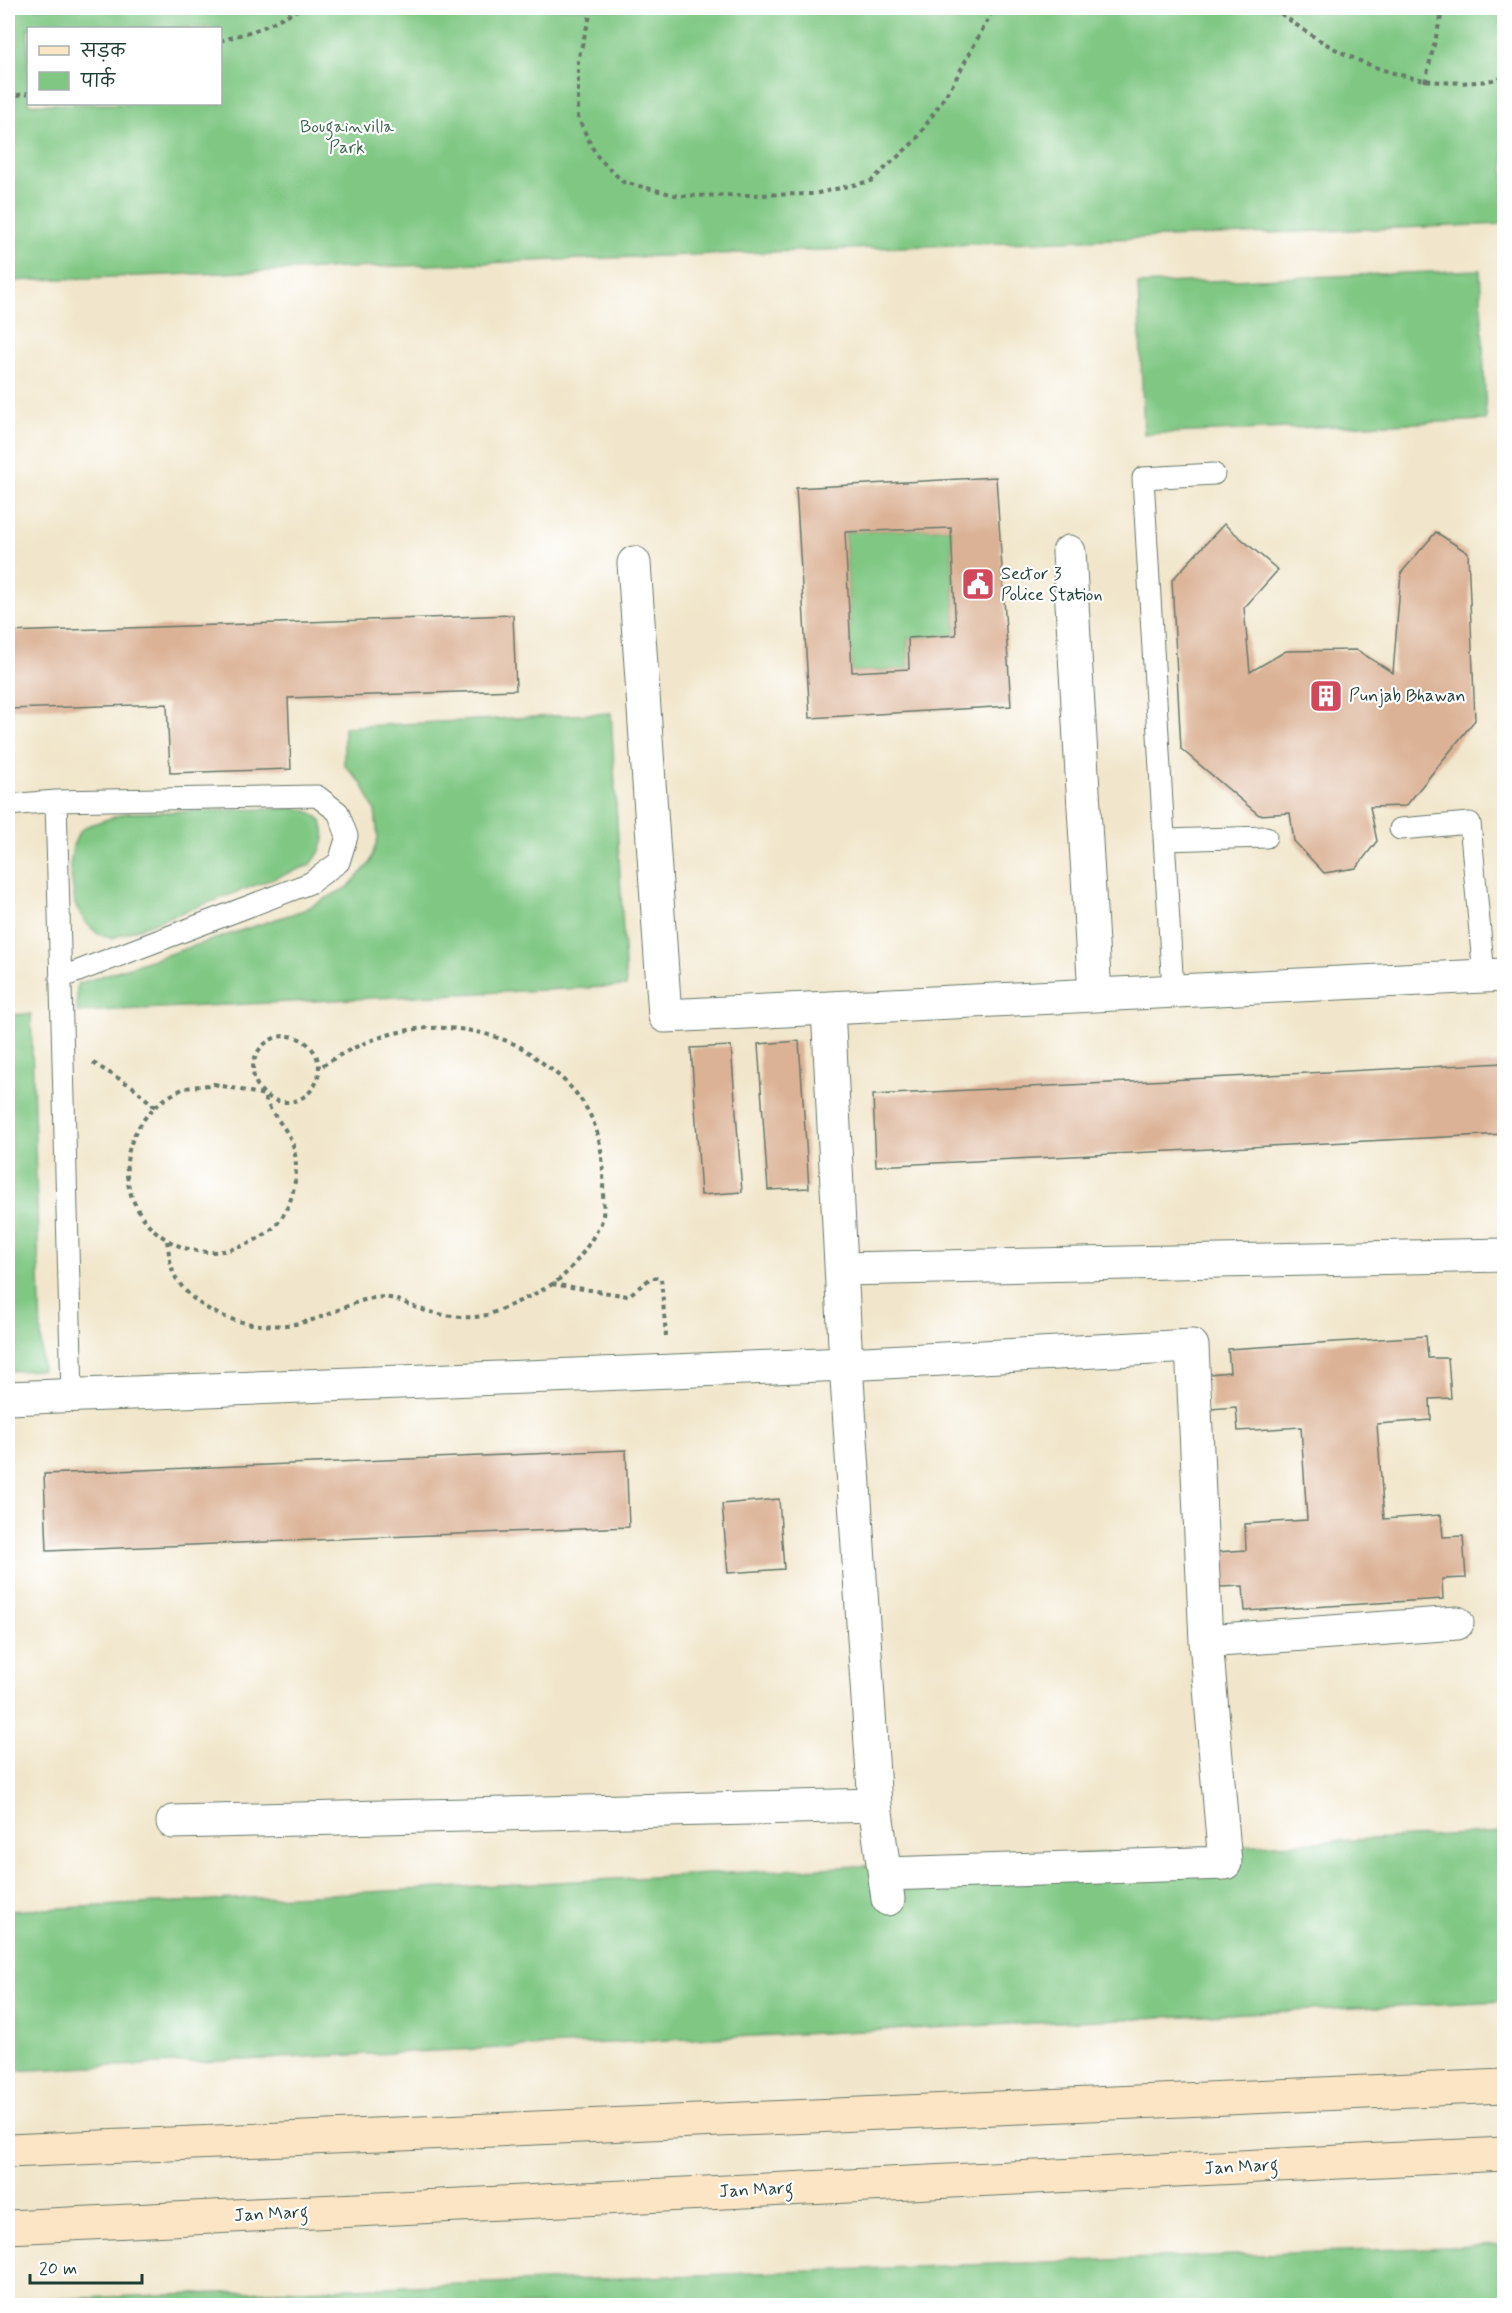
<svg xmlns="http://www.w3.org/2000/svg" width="1512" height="2313" viewBox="0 0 1512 2313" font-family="Mynerve,'Playpen Sans Deva',sans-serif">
<rect width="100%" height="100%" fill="#fff"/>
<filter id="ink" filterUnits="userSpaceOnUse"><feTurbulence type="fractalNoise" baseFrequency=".0167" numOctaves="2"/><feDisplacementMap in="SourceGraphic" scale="12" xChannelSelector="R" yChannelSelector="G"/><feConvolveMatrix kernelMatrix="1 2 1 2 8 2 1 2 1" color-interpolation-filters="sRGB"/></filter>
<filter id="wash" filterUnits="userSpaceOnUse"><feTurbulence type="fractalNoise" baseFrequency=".008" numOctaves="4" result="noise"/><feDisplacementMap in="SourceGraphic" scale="24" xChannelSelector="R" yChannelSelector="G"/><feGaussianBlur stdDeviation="1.35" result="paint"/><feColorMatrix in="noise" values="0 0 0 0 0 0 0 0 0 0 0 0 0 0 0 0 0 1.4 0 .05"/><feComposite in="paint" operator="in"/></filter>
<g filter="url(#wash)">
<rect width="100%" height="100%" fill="#f1e6cb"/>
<path fill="#7fc783" stroke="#4f825c" stroke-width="1.5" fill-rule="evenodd" d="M8,8h1496v216l-1496,57zM220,28v76h-192v-76z
M1480,270l6,150 -342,14 -6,-150z
M951,528l5,107 -48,3 1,31 -57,3 -7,-140z
M611,713l15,273 -549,26v-28l227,-74 44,-23 22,-24 8,-25 -3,-27 -13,-27 -18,-20v-37z
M296,808c6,2 14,3 19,7 18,14 7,37 -5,50l-197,73 -15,-4 -13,-12 -10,-18 -5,-38 3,-20 6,-14 8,-6 39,-13z
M31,1014l11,356 -34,1v-356z
M1504,1832v169l-1496,70v-160z
M1504,2245v61l-1496,-1v-4z"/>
<g id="blocks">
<path fill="#dbb296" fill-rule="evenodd" d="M996,477l15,229 -201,12 -14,-230zM951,528l5,107 -48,3 1,31 -57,3 -7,-140z
M1224,524l54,46 -34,38 6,64 36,-21 71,-1 36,23 8,-100 35,-41 32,21 7,167 -69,86 -36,1 7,34 -21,27 -32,5 -30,-32 -4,-28 -31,2 -78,-66 -9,-169z
M513,615l3,75 -228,8 3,71 -121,4 -3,-69 -159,5v-77z
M799,1041l10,147 -41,2 -10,-146z
M731,1046l11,146 -41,3 -10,-147z
M1504,1063v71l-628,32 -3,-71z
M1426,1336l2,22h20l3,40 -21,1 1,21 -54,4 7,95 57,-4 2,22 20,-1 3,42 -24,1 1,20 -198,12 -2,-25 -23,1 -3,-35 29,-2 -1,-26 62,-4 -6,-93 -63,4 -2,-24 -25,2 -2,-35 21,-2 -2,-23z
M626,1450l3,77 -582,24 -3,-77z
M779,1499l5,70 -56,4 -6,-69z"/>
</g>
</g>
<g filter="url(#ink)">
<use href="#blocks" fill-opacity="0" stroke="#687869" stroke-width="1.5"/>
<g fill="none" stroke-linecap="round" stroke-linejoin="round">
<g stroke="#687869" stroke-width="23">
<path id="service" d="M8,805l48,-4
M1400,829l70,-6 14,153
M1164,840l102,-3
M60,978l250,-95 29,-21 8,-26 -9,-24 -21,-16 -261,5 16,595
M1173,991l-30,-513 71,-4"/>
</g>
<g stroke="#687869" stroke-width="35">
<path id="minor" d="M1069,552l26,443
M634,563l31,453 839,-41
M842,1269l662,-14
M8,1398l838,-34 346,-18 14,295 251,-18
M875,1805l13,94
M173,1822l702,-17 -29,-441 -18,-356
M885,1874l340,-11 -19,-222"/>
</g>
<g stroke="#687869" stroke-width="35">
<path id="secondary" d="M8,2151l1496,-65
M8,2227l1496,-73"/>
</g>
<path stroke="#687869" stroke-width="4" stroke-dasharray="4.5 4.5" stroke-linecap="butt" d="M592,8l-14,52v58l18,37 27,27 56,14 135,-2 57,-13 45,-41 37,-56 41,-76
M1274,8c64,52 146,88 230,70
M220,41l42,-13 39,-20
M1425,82l18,-74
M8,97l20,-4
M253 1069a33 33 0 1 1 66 0a33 33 0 1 1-66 0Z
M93,1063l40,24 22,20
M214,1084l50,11c6,22 28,34 31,59 4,28 -5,65 -31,81 -94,60 -182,-53 -112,-125 9,-9 22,-18 34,-22 9,-2 19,-2 28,-4z
M167,1241c2,11 3,27 9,37 27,44 90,56 136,42 21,-6 41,-19 62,-22 19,-3 29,5 46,11 19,6 50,12 70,5 17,-7 59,-25 72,-37 15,-14 29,-35 39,-54 4,-8 2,-23 2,-32 2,-55 -11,-91 -55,-124 -12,-9 -22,-18 -36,-24 -69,-28 -132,-16 -193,25
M552,1284l76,12 23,-18h10l5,58"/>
<use href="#service" stroke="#fff" stroke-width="21"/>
<use href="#minor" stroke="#fff" stroke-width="33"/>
<use href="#secondary" stroke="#fce5c4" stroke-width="33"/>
</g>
</g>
<defs>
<g id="civic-square" transform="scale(1.725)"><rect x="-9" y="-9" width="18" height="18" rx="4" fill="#d1495b" stroke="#fff"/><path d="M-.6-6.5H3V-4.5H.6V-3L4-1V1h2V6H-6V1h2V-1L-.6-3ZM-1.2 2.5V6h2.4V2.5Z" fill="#fff"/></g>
<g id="building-square" transform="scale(1.725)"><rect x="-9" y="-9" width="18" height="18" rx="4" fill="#d1495b" stroke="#fff"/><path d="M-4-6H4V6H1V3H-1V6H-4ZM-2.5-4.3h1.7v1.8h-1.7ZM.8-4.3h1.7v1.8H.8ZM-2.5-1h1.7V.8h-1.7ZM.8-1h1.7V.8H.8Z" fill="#fff"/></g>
</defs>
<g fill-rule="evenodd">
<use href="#civic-square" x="978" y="584"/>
<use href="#building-square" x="1326" y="696"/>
</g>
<g text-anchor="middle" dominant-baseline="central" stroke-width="4.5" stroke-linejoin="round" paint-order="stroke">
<g font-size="18" fill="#3c664c" stroke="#fff">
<text x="347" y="127">Bougainvilla<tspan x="347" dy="21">Park</tspan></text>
</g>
<g font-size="18" fill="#1f3d34" stroke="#fff" text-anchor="start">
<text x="1001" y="574">Sector 3<tspan x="1001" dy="21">Police Station</tspan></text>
<text x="1349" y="696">Punjab Bhawan</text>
</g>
<g font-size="18" fill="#1f3d34" stroke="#fff">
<text transform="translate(1241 2167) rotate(-3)">Jan Marg</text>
<text transform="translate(756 2190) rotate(-3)">Jan Marg</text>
<text transform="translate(271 2214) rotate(-3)">Jan Marg</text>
</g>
</g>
<rect width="1512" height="2313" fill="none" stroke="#fff" stroke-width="30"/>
<rect x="27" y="27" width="195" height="78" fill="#ffffff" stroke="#a5b1ae" stroke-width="1.5"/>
<rect x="39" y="46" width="30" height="9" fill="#fce5c4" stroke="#a5b1ae" stroke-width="1.5"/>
<text x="81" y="57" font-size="18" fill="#1f3d34">सड़क</text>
<rect x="39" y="72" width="30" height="18" fill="#7fc783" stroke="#a5b1ae" stroke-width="1.5"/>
<text x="81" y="87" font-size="18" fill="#1f3d34">पार्क</text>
<path d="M30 2274v9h112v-9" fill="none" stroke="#1f3d34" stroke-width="3"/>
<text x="39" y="2274" font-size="18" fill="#1f3d34" stroke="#ffffff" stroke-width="4.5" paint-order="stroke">20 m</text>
</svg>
